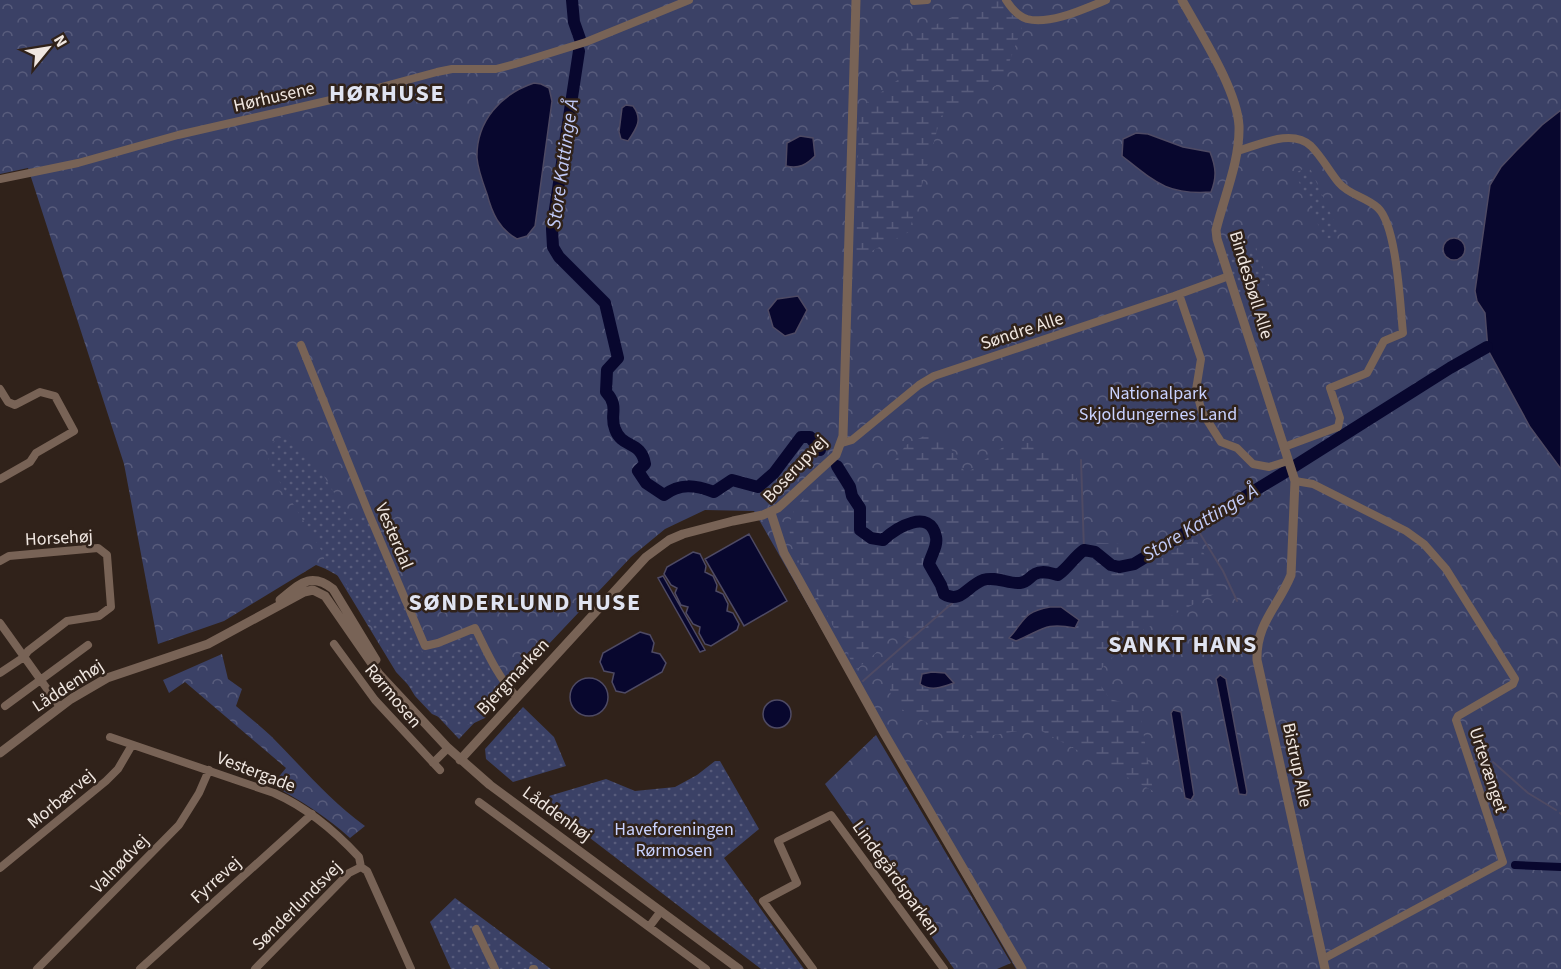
<svg xmlns="http://www.w3.org/2000/svg" width="1561" height="969" viewBox="0 0 1561 969" font-family="'Source Sans 3',sans-serif">
<defs>
<pattern id="forest-crowns" width="20" height="18" patternUnits="userSpaceOnUse" patternTransform="scale(1.5)"><rect width="20" height="18" fill="#3b4166"/><path d="M2 6a3 3 0 1 1 6 0M12 15a3 3 0 1 1 6 0" fill="none" stroke="#585c7c"/></pattern>
<pattern id="wetland-marsh" width="20" height="14" patternUnits="userSpaceOnUse" patternTransform="scale(1.5)"><rect width="20" height="14" fill="#3b4166"/><path d="M1 5h8M5 5V1M11 12h8M15 12V8" fill="none" stroke="#585c7c"/></pattern>
<pattern id="garden-dots" width="8" height="8" patternUnits="userSpaceOnUse" patternTransform="scale(1.5)"><rect width="8" height="8" fill="#3b4166"/><path d="M2 2h.1M6 6h.1" fill="none" stroke="#585c7c" stroke-width="1.8" stroke-linecap="round"/></pattern>
</defs>
<rect width="100%" height="100%" fill="#30221a"/>
<path fill="url(#forest-crowns)" d="M0,0h1561v969h-545l-262,-458 -49,-1 -40,19 -34,28 -172,182 -63,-67 -60,-99 -20,-8 -92,56 -66,23 -34,-180 -96,-296 -28,6z
M222,654l6,25 14,10 -6,17c12,10 24,20 35,30 31,31 58,64 94,90l-15,12c-23,-21 -50,-38 -78,-53l14,-17 -101,-86 -16,11 -6,-13z
M876,735l135,228 -14,6h-43l-129,-185z"/>
<path fill="url(#wetland-marsh)" fill-rule="evenodd" d="M995,0h6l4,11 19,11 -22,60 -61,34 -32,116 -53,27 3,-150 40,-30 1,-32 32,-21z
M928,434l15,1 23,39c11,-8 32,-25 43,-30 21,-8 49,11 66,21l6,77 67,3 16,11 31,-18 29,51 -85,43 -37,36 -3,15 11,16 29,8 14,84 -117,-63 -49,8 -39,-2 -56,-30 -3,-22 3,-19 21,-22 -17,-9 -11,7 -6,11 -23,20 -61,-116c-15,-41 3,-50 30,-78l40,11 12,-2 29,-40zM1079,620l-4,8 -17,-3 -11,1 -9,5 -28,7 11,-16z"/>
<path fill="url(#garden-dots)" d="M1309,166l31,68 -15,6 -30,-67z
M1255,244l14,42 -11,4 -2,-5 -14,5 1,5 -3,1 -14,-42 4,-2 2,5 13,-5 -1,-4z
M288,434l34,39 28,46 15,-6 58,140 46,-18 7,3 24,54 -8,17 -7,9 -13,6 -12,2 -28,-12 -17,-18 -73,-118 -16,-9 -3,-16 -53,-87c-5,-21 -1,-23 18,-32z
M523,707l31,30 12,29 -53,16 -27,-23 -1,-10z
M715,761h5l39,68 -35,29 80,111h-43l-205,-157 -7,-16 57,-17 29,12 40,-4 22,-12z
M455,898l96,71h-100l-21,-47z"/>
<path fill="#08072e" stroke="#4e4a64" stroke-width="1.5" d="M534,83l7,1 8,4 3,13 -17,125 -8,10 -10,3c-18,-10 -25,-26 -30,-45 -4,-11 -9,-24 -10,-36 -1,-37 24,-64 57,-75z
M626,105l7,1c10,13 4,22 -5,35l-7,-2 -2,-7 3,-24z
M1561,110v359l-31,-42 -42,-77 -3,-37 -8,-12 -2,-10 15,-106 11,-18 15,-16 26,-26z
M1136,133l12,1 35,13 27,5c6,15 7,25 1,40 -44,3 -56,-10 -89,-36l1,-17z
M800,136l13,2 2,18c-9,9 -16,13 -29,10l1,-23z
M1443 249a11 11 0 1 1 22 0a11 11 0 1 1-22 0Z
M798,296l9,14 -12,23 -10,3 -12,-9 -5,-17 9,-11z
M749,534l38,67 -43,25 -39,-67z
M693,552l7,2 6,12 -1,6 8,4 4,9 -1,6 7,3 5,10 -1,7 6,2 6,11 -2,6 -26,16 -6,-2 -6,-11 1,-6 -7,-3 -7,-11 2,-6 -7,-2 -6,-12 2,-5 -6,-3 -7,-11 3,-7z
M663,576l42,74 -5,2 -42,-74z
M1050,607h11l18,13 -4,8c-31,-6 -32,2 -59,13l-7,-3c17,-19 14,-26 41,-31z
M640,632l10,3 4,8 -2,9 8,2 6,9 -4,9 -37,21 -9,-2 -4,-9 2,-9 -10,-2 -4,-9 3,-9z
M932,672l13,1 9,10c-11,4 -23,9 -34,1l2,-10z
M1220,675l6,4 21,113 -1,3 -7,-1 -23,-115z
M570 697a19 19 0 1 1 38 0a19 19 0 1 1-38 0Z
M763 714a14 14 0 1 1 28 0a14 14 0 1 1-28 0Z
M1173,710l8,2 13,83 -3,5 -6,-2 -1,-6 -13,-79z"/>
<g fill="none" stroke-linecap="round" stroke-linejoin="round">
<path stroke="#4e4a64" stroke-width="2" d="M1081,460l3,90
M1196,527l27,44 14,30
M863,681l95,-83
M1493,762l35,31 28,17
M1560,813l1,1"/>
<path stroke="#08072e" stroke-width="8" d="M1515,865l46,2"/>
<path stroke="#08072e" stroke-width="12" d="M572,0l2,22 6,17
M579,51l-27,178 1,18 6,10 46,46 13,55 -11,12 -1,22c14,15 3,23 9,37 7,20 26,11 30,35l-7,7 8,12 18,12c16,-12 31,-10 50,-3l18,-12 26,7 16,-14 27,-36h9l10,13
M837,466l13,21 2,9 8,12v22l11,8 12,2c13,-12 47,-33 53,-3 2,9 -5,18 -7,27l12,21 3,9c17,10 23,-8 39,-14 13,-4 25,4 37,3 8,-1 9,-6 15,-9 7,-4 16,-1 23,1 11,-8 16,-18 26,-25l11,2 16,13 8,2 15,-3 148,-90 168,-106 37,-21"/>
<path stroke="#786356" stroke-width="8" d="M1006,0c5,8 12,16 21,19 23,6 57,-10 79,-19
M914,1l13,-1
M1237,151c22,-6 55,-23 74,-5 11,11 18,25 28,37 10,12 27,14 39,25 19,18 22,97 25,125l-19,8 -17,32 -37,15 10,30 -2,9 -54,20
M0,179l78,-16 100,-28 170,-39 89,-24 15,-3h44l19,-5 71,-22 103,-42
M1179,294l22,65 -5,31 6,22 19,30 16,6 16,16 16,3 19,-6
M301,345l68,169 56,132 13,-3 37,-15c12,24 23,50 42,69
M0,389l8,13 7,3 25,-13 15,4 19,35 -38,22 -6,9 -30,17
M842,443l10,-3 67,-55 15,-9 240,-80 55,-20
M1295,481l18,3 93,47 18,13 22,25 69,110 -2,5 -55,32 -2,4 47,142 -180,97
M0,561l9,-5 89,-8 9,7 4,52 -12,9 -32,5 -39,30 -4,6 -24,16
M0,623l60,84
M334,644l41,56 65,70
M5,706l83,-61
M110,737l164,56c34,15 60,37 85,64l2,10 6,4 44,98
M433,763l15,-15
M479,802l227,167
M0,868l106,-87 12,-12 14,-24
M649,927l12,-16
M476,929l19,40
M37,969l142,-144 20,-32 10,-23
M140,969l172,-155
M255,969l94,-96 12,-6
M533,969h1
M813,969l-50,-68 34,-18 -19,-42 53,-26 113,154"/>
<path stroke="#786356" stroke-width="9" d="M1182,0c18,33 55,89 57,126 1,35 -15,71 -23,104l1,9 78,242 -4,94c-13,32 -35,48 -34,85l68,309
M771,513l13,40 101,182 137,234
M280,600c19,-15 30,-29 53,-11l43,71
M0,753l71,-54 36,-21 101,-34 96,-52 9,-2 12,6 54,78 69,74 42,37 249,184
M460,760l186,-203 23,-17 14,-6 50,-13 30,-6 15,-7 58,-53 7,-19 13,-436"/>
</g>
<g text-anchor="middle" dominant-baseline="central" stroke-width="5" stroke-linejoin="round" paint-order="stroke">
<g font-size="18" fill="#f0e7e1" stroke="#30221a">
<text transform="translate(274 97) rotate(-13)">Hørhusene</text>
<text transform="translate(1251 285) rotate(73)">Bindesbøll Alle</text>
<text transform="translate(1022 331) rotate(-18)">Søndre Alle</text>
<text transform="translate(795 469) rotate(-47)">Boserupvej</text>
<text transform="translate(394 536) rotate(67)">Vesterdal</text>
<text transform="translate(59 538) rotate(-3)">Horsehøj</text>
<text transform="translate(513 677) rotate(-47)">Bjergmarken</text>
<text transform="translate(68 686) rotate(-33)">Låddenhøj</text>
<text transform="translate(393 696) rotate(50)">Rørmosen</text>
<text transform="translate(1297 765) rotate(78)">Bistrup Alle</text>
<text transform="translate(1488 770) rotate(72)">Urtevænget</text>
<text transform="translate(256 772) rotate(21)">Vestergade</text>
<text transform="translate(61 799) rotate(-40)">Morbærvej</text>
<text transform="translate(557 814) rotate(36)">Låddenhøj</text>
<text transform="translate(120 864) rotate(-46)">Valnødvej</text>
<text transform="translate(896 878) rotate(54)">Lindegårdsparken</text>
<text transform="translate(216 880) rotate(-42)">Fyrrevej</text>
<text transform="translate(297 906) rotate(-45)">Sønderlundsvej</text>
</g>
<g font-size="18" fill="#c9d2ff" stroke="#30221a">
<text x="1158" y="393">Nationalpark<tspan x="1158" dy="21">Skjoldungernes Land</tspan></text>
<text x="674" y="829">Haveforeningen<tspan x="674" dy="21">Rørmosen</tspan></text>
</g>
<g font-size="20" font-style="italic" fill="#c1caf7" stroke="#30221a">
<text transform="translate(563 164) rotate(-82)">Store Kattinge Å</text>
<text transform="translate(1200 523) rotate(-31)">Store Kattinge Å</text>
</g>
<g font-size="24" font-weight="bold" letter-spacing="1.5" fill="#e0e4f2" stroke="#30221a">
<text x="387" y="93">HØRHUSE</text>
<text x="525" y="602">SØNDERLUND HUSE</text>
<text x="1183" y="644">SANKT HANS</text>
</g>
</g>
<g transform="translate(48 48) rotate(60)" stroke="#30221a" stroke-width="4.5" paint-order="stroke">
<path d="M0-4.5L10 22L0 15L-10 22Z" fill="#f0e7e1"/>
<text y="-9" font-size="16" font-weight="bold" text-anchor="middle" fill="#f0e7e1">N</text>
</g>
</svg>
